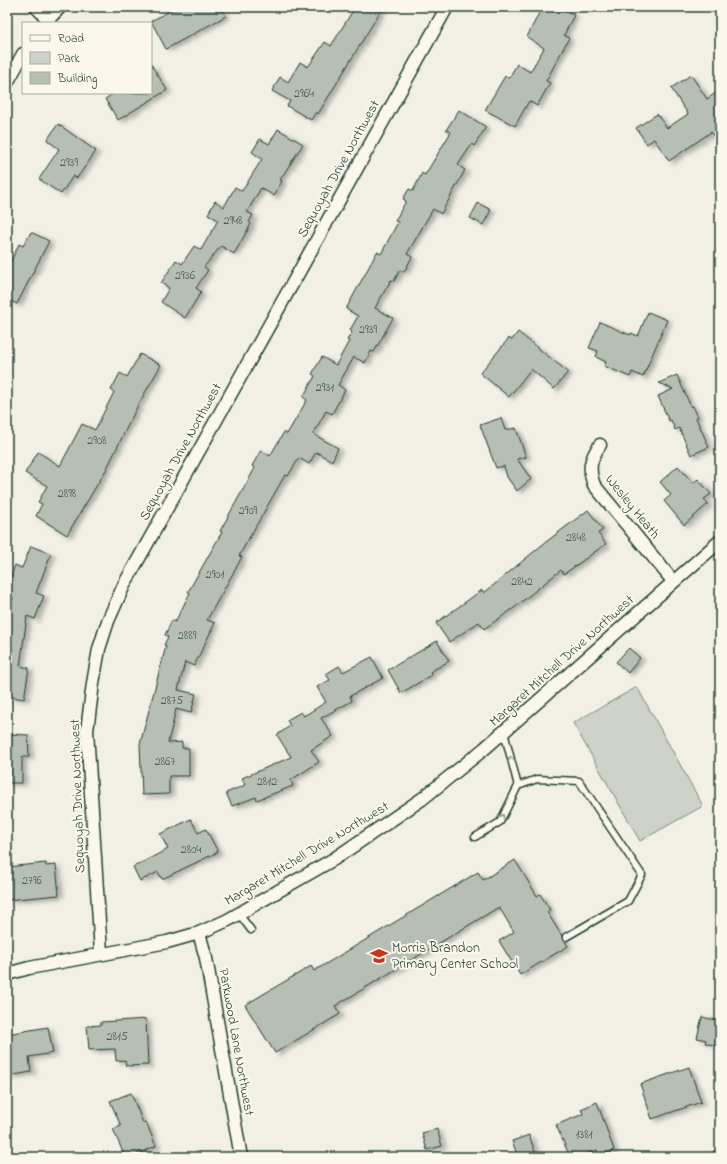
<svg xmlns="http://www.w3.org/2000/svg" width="727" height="1164" viewBox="0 0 727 1164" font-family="'Indie Flower',sans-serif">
<defs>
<filter id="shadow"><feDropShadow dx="4.5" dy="2.5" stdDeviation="2" flood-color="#0004"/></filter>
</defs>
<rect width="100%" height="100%" fill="#f2f0e5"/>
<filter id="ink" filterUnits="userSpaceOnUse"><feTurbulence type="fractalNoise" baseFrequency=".025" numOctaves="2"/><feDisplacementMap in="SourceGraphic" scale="8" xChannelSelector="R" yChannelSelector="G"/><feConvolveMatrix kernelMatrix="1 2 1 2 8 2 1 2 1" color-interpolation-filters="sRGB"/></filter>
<g filter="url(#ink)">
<path fill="#cfd2c8" stroke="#77887e" d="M637,687l66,119 -63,35 -67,-118z"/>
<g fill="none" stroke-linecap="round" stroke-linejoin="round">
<path stroke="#6e7f75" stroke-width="4.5" d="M708,1157l12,-8"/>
</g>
<path fill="#b7beb3" stroke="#1f3d34" filter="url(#shadow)" d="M177,7h43l6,9 -60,33 -15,-28z
M355,7h28l-65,107 -2,-2 -5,8 -24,-14 3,-5 -18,-10 8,-14 8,5 12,-20 8,5 17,-25 6,4z
M542,7h17l15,8 -10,20 5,3 -23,43 4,2 -13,23 -8,-5 -14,25 -30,-16 20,-34 4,2 8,-14 13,8 14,-24 -17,-11z
M151,64l16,26 -49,30 -13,-21 9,-6h37z
M691,75l16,24 13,-9v56l-9,-14 -42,29 -15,-22 -7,5 -11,-16 21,-14 10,14 21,-14 -17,-26z
M459,110l27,17 -12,19 -2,-2 -14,21 7,5 -24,44 -8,-5 -26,45 5,3 -8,15 -4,-2 -6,11 -3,-1 -16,28 18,10 -19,34 -3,-1 -6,12 -11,-6 -16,28 7,5 -13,24 -6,-3 -13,23 25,14 -6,13 -16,-9 -7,12 -10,-6 -11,18 -3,-1 -46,81 3,1 -35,63 8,3 -21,43 -9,-4 -7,28 18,4 -5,19 -15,-4 -8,34 14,-1v6h7v28h-20v18l-27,1 -2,-51 26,-98 -2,-1 4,-8 -3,-2 7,-15 3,2 15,-29 -2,-1 34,-60 -2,-1 35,-63 -3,-2 9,-16 9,6 14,-24 3,2 20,-34 -4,-3 12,-21 -3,-2 10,-17 14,8 13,-24 -2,-1 5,-8 -2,-2 8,-14 -12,-7 31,-57 4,2 17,-32 -3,-1 11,-20 -3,-2 6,-10 4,2 9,-18 3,2 26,-43 -5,-2z
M58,124l38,27 -19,27 -4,-2 -12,18 -22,-15 20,-30 -12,-9z
M278,129l25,15 -23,36 2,1 -8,15 -13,-8 -14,24 6,3 -4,7 2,2 -17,30 -13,-8 -17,21 4,3 -12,18 5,4 -16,26 -24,-16 8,-14 -8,-5 15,-23 6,4 12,-18 7,4 17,-30 -10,-6 7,-13 9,6 11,-20 7,4 20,-32 -10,-7 8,-13 9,5z
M478,203l13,7 -8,15 -13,-7z
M31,232l18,9 -32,63 -10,-5v-39l4,1 8,-17 4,2z
M648,312l19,8 -24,57 -11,-5 -2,5 -26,-11 2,-4 -10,-5 2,-6 -9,-3 11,-26 30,13 1,-2 7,3z
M518,332l50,40 -14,17 -23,-20 -22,28 -29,-24 29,-35 3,2z
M140,354l21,11 -23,40 -32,65 -39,65 -31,-19 6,-12 -4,-2 9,-16 -22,-13 13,-21 22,14 22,-42 13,6 19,-38 -3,-2 9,-17 7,4z
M677,375l14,32 2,-1 5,11 -2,1 13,29 -18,8 -12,-27 -4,2 -4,-10 -2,1 -11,-25 15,-7 -14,-6z
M501,418l4,12 11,-2 10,29 -9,2 14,20 -14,12 -10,-14 -3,-11 -8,2 -16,-43z
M678,466l15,17 5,-4 13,15 -7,5 4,5 -24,21 -20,-24 7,-6 -11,-13z
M588,510l15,20 -5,3 8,11 -42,30 -3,-4 -47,38 -30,21 -5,-7 -30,20 -13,-19 46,-33 2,3 58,-48z
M31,546l20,8 -15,39 8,3 -9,23 -8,-3 -7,50 9,2 -5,31 -17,-3v-83l6,-15 -6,-3v-9l8,-21 7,3z
M437,641l12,20 -19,11 2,3 -31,18 -13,-23z
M629,648l11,10 -12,15 -12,-11z
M372,657l11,21 -33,18 2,5 -31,17 12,18 -22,14 8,12 -28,18 2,6 -36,14 -1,-3 -24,9 -6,-13 19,-8 -3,-7 49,-21 -14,-22 13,-9 -3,-6 14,-8 3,4 22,-14 -9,-15 13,-7 -4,-6 13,-8 4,6z
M7,734l21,1 1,22h-7v26h-15z
M191,819l7,14 8,-4 12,23 -56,27 -4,-7 -18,9 -7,-14 35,-18 -8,-15z
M515,860l22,36 3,-2 10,16 -3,2 21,34 -48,29 -21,-34 15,-9 -15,-25 -164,99 5,8 -65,39 -30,-48 66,-39 3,5 164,-99 5,8z
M46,863v3l10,-1 3,30 -52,5v-33z
M702,1017l18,4v26l-15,-4 1,-3 -9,-2z
M146,1019l2,46 -22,1 -1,-6 -9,1 -1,-12 -26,1 -2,-24 14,-1v-3z
M48,1027l5,26 -24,4 2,15 -22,4 -2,-42z
M689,1067l12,35 -49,17 -12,-35z
M131,1093l12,30 3,-1 10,24 -26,11h-5l-12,-28 8,-3 -11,-25z
M597,1102l17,48 -15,6 -2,-6 -19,7h-8l-14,-32 27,-11 -2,-5z
M437,1129l5,17 -15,4 -5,-17z
M529,1135l8,22h-19l-6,-16z"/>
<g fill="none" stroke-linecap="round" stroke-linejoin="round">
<g stroke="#1f3d34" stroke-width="9">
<path id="service" d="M518,786l19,-7 42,2 63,94 -14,26 -62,36
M475,837l25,-15 18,-36 -14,-54
M239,914l12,16"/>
</g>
<g stroke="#1f3d34" stroke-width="15">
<path id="minor" d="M36,7l12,12
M45,23l15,-16
M7,83l16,-29
M600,445c-10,14 -12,24 -6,40l79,96
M199,933l7,25 35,199
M101,953l-14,-222 6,-48 6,-34 9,-28 16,-36 323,-578
M7,974l22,-6 138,-26 32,-9 29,-13 106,-61 88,-60 62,-50 236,-208"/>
</g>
<use href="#service" stroke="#fbf7ec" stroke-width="6"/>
<use href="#minor" stroke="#fbf7ec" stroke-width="12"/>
</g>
<defs><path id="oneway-chevron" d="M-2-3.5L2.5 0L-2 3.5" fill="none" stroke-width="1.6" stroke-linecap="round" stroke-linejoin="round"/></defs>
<g stroke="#8d9a90">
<use href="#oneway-chevron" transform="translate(511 759) rotate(-105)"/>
<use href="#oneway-chevron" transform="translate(502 817) rotate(-61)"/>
</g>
</g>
<defs>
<g id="school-bare" transform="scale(1.38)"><path d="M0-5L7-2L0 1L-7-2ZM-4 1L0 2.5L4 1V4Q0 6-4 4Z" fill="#c8321e" stroke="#fbf7ec" stroke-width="2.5" paint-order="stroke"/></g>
</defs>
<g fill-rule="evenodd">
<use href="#school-bare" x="379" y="956"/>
</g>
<g text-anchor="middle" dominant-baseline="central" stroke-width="4" stroke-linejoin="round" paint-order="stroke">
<g font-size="12" fill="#455d54">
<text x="304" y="94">2964</text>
<text x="69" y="163">2939</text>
<text x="233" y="221">2948</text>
<text x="185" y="276">2936</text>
<text x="368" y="330">2939</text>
<text x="325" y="388">2931</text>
<text x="97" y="441">2908</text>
<text x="67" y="494">2898</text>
<text x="248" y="511">2909</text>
<text x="576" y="538">2848</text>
<text x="215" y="575">2901</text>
<text x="522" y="582">2842</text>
<text x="187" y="636">2889</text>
<text x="172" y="701">2875</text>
<text x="165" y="762">2867</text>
<text x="267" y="782">2812</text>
<text x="191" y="850">2804</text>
<text x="32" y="881">2796</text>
<text x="117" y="1037">2815</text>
<text x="584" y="1135">1381</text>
</g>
<g font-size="14" fill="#1f3d34" stroke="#fbf7ec">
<text transform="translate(339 169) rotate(-61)">Sequoyah Drive Northwest</text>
<text transform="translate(181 452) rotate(-61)">Sequoyah Drive Northwest</text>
<text transform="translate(632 507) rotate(51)">Wesley Heath</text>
<text transform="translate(562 661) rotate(-42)">Margaret Mitchell Drive Northwest</text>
<text transform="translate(78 796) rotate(-92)">Sequoyah Drive Northwest</text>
<text transform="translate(307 854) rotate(-31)">Margaret Mitchell Drive Northwest</text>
<text transform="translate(236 1042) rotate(80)">Parkwood Lane Northwest</text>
</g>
<g font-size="14" fill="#1f3d34" stroke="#fbf7ec" text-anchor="start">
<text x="392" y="948">Morris Brandon<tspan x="392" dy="16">Primary Center School</tspan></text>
</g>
</g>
<rect width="727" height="1164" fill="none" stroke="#fbf7ec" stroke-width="24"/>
<rect x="12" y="12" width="703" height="1140" fill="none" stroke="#1f3d34" stroke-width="1.5" filter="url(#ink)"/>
<rect x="22" y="22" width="130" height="72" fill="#fbf7ec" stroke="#a3ada2"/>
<rect x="30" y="35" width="20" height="6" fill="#fbf7ec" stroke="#a3ada2"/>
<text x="58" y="42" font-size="12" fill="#1f3d34">Road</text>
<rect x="30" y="52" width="20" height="12" fill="#cfd2c8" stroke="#a3ada2"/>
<text x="58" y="62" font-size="12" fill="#1f3d34">Park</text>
<rect x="30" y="72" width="20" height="12" fill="#b7beb3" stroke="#a3ada2"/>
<text x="58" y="82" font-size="12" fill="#1f3d34">Building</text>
</svg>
